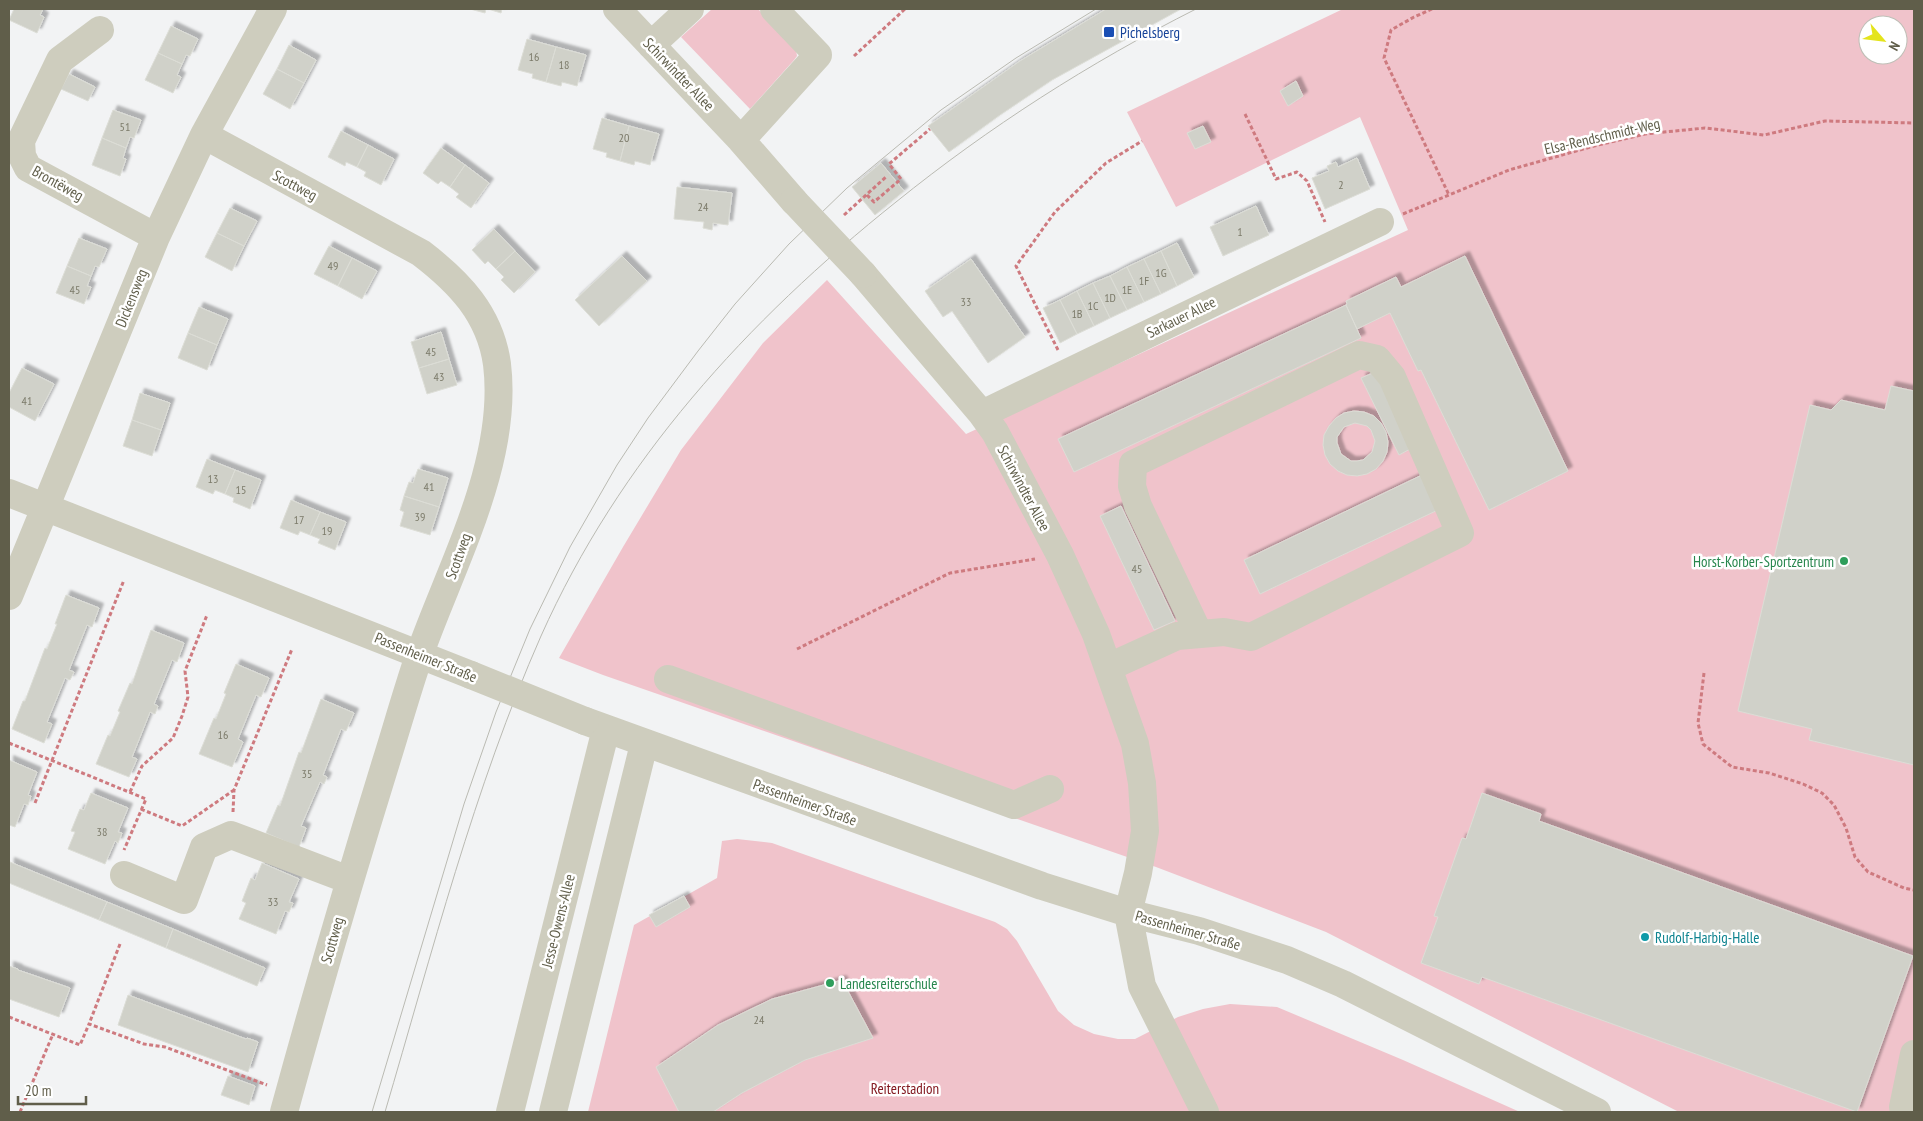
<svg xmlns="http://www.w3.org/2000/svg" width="1923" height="1121" viewBox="0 0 1923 1121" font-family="'PT Sans Narrow',sans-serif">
<defs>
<filter id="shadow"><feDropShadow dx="4.5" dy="-4.5" stdDeviation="1" flood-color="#0004"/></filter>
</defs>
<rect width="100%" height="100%" fill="#f2f3f4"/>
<path fill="#f0c3cb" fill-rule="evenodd" d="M712,9h46l38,41 1,6 -3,4 -44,49 -69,-72z
M1343,9h571v1103h-235l-353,-180 -170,-65 -553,-192 -44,-17 64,-111 58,-97 82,-107 64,-63 139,154 442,-204 -48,-113 -184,90 -49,-95zM1868,25h30v30h-30z
M737,839l35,4 223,79 12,7 10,12 41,70 16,14 20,9 24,5h17l43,-22 25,-8 27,-5 47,3 126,53 117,52h-932l46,-187 83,-47 5,-37z"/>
<path fill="#d0d1c9" stroke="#dcddd6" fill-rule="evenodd" filter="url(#shadow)" d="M14,9h29l-3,6 4,2 -7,16 -28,-13z
M470,9h16l-1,4z
M488,9h14l-1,4z
M1106,9h75l-129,71 -52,35 -51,37 -21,-26 92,-65z
M171,26l27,13 -8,17 -4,-1 -4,9 -24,-11z
M527,39l29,8 -10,35 -14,-4 1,-4 -15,-4z
M289,45l27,15 -12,23 -27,-14z
M556,47l30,8 -9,31 -15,-4 -1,4 -15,-4z
M158,53l24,11 -5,11 4,2 -8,16 -28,-13z
M277,69l27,14 -14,26 -27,-15z
M69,74l26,13 -7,14 -27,-12z
M1296,81l7,15 -15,10 -8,-15z
M113,110l28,10 -7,18 -4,-1 -4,11 -24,-10z
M602,118l27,8 -9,35 -14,-4 1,-4 -14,-4z
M629,126l30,8 -9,31 -15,-4 -1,4 -14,-4z
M1203,126l8,16 -16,7 -8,-16z
M341,131l27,14 -11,22 -11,-5 -1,4 -17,-9z
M102,138l24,10 -3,10 3,1 -6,17 -28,-11z
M368,145l26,14 -13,26 -17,-9 2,-4 -9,-5z
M441,148l24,17 -15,22 -9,-6 -3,3 -15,-11z
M1357,158l13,31 -45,20 -13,-31 17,-7 -2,-5 9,-4 2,5z
M881,163l23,28 -29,24 -23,-28z
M465,165l24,18 -18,25 -15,-11 3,-3 -9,-7z
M677,187l55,6 -4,32 -15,-2 -1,7 -9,-2 1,-6 -30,-3z
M1256,206l13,29 -46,21 -13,-29z
M230,208l27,13 -13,25 -27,-13z
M494,229l21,22 -19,18 -8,-8 -3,3 -13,-14z
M217,233l27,13 -12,25 -27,-14z
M79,238l28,11 -8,18 -4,-1 -4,10 -24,-10z
M1177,243l17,34 -17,9 -16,-35z
M329,246l23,12 -14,28 -24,-12z
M515,251l20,21 -21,21 -13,-13 3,-3 -8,-8z
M1161,251l16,35 -16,8 -17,-35z
M622,256l25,25 -48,45 -24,-26z
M1465,256l103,215 -79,39 -68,-140 -3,1 -28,-58 -33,16 -11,-24 1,-1 -1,-3 50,-24 5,10z
M352,258l25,13 -15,28 -24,-13z
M971,259l54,78 -37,26 -36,-52 -9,6 -18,-26z
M1144,259l17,35 -17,8 -17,-35z
M67,266l24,10 -4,10 4,1 -7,17 -28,-11z
M1127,267l17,35 -17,8 -17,-34z
M1110,276l17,34 -17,8 -17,-35z
M1093,283l17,35 -16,8 -17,-35z
M1077,291l17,35 -17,8 -17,-34z
M1060,300l17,34 -17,9 -17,-35z
M1346,305l15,33 -287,134 -16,-33z
M199,307l29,12 -11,26 -29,-12z
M441,332l8,27 -30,9 -8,-26z
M188,333l29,12 -10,25 -29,-12z
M449,359l8,26 -30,9 -8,-26z
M22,368l32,16 -19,37 -26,-14v-14z
M1375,372l37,76 -13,7 -38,-77z
M1891,386l23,5v374l-105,-25 3,-11 -74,-18 72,-306 21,5 10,-10 44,10z
M140,393l30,10 -9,27 -29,-10z
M1354,411l10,1 10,4 7,7 5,9 2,10 -1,10 -4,9 -7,8 -9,5 -10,2 -10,-1 -9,-4 -8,-7 -5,-9 -2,-10 1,-10 5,-9 7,-8 8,-5zM1355,423l12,3 4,4 4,11 -3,11 -9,8 -6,1h-6l-10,-7 -4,-11v-6l7,-10z
M132,420l29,10 -9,26 -29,-10z
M207,459l28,11 -10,24 -10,-4 -2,4 -17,-7z
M418,469l30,9 -9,29 -35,-11 5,-14 4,1z
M235,470l26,10 -11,29 -17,-7 1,-4 -9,-4z
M1424,474l16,35 -180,85 -16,-34z
M404,496l35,11 -9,28 -30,-9 4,-14 -4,-2z
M291,500l29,12 -10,23 -10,-4 -2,4 -18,-7z
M1121,506l54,115 -21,9 -54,-114z
M320,512l26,10 -11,28 -17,-7 2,-4 -10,-4z
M66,595l33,13 -7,19 -5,-2 -18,45 5,2 -4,8 -5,-2 -18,44 5,2 -8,19 -32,-14 11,-28h2l20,-53 2,1 10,-25h-2z
M151,630l33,13 -7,19 -5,-2 -18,44 4,2 -3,8 -5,-2 -18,45 5,2 -8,18 -33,-13 12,-29 2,1 10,-24 -2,-1 12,-28 2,1z
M236,664l33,14 -8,19 -5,-2 -18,44 5,3 -11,25 -33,-13 15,-36 2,1 10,-25 -2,-1z
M321,699l33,14 -8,18 -5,-2 -18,46 4,2 -3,7 -4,-2 -19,44 5,2 -7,19 -33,-14 12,-28 2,1 19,-54 2,1z
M9,760l28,12 -9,23 3,1 -3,9 -4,-1 -9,23 -6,-2z
M91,793l37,15 -10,24 4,1 -4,10 -3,-2 -10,23 -37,-15 7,-17 -4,-1 9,-22 4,1z
M1482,793l59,21 -2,7 374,135 -56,156 -375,-135 -3,7 -58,-21 17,-46 -4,-1 28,-78 4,1z
M10,862l97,40 -8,18 -90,-37z
M262,863l37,16 -10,23 4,1 -4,9 -4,-1 -9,23 -37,-15 7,-16 -4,-2 9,-23 4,2z
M684,896l6,11 -34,20 -7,-12z
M107,902l66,27 -7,19 -67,-28z
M173,929l92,39 -8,18 -91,-38z
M9,966l9,3v1l52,18 -11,29 -50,-18z
M842,980l31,58 -68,22 -63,33 -29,19h-34l-23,-45 62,-42 54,-26z
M128,995l118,44 1,-1 11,4 -10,30 -130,-47z
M228,1076l27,10 -6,19 -28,-10z"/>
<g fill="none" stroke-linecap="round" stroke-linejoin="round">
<path stroke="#ce7a7f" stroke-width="3" stroke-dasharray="4 2.5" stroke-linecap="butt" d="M1432,9l-18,8 -23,13 -7,28 65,137
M854,56l51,-47
M1245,114l31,65 21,-7 10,9 18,41
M867,195l7,7 27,-23 -12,-15 41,-35
M1403,214l106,-44 85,-24 51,-12 60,-6 59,7 61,-14 89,2
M844,215l43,-39
M1058,350l-42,-84 39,-54 51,-49 36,-22
M797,649l153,-76 85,-14
M1704,673l-6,50 5,21 29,23 37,6 34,11 19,9 12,12 12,23 9,29 13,15 36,16 10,2
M9,743l137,56 -22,51
M130,792l12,-26 31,-28 9,-22 6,-19 -3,-26 22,-56
M35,803l89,-223
M141,809l41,17 52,-36
M233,812l1,-22 58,-141
M120,944l-31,80 55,20 21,3 102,38
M9,1017l71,28 9,-21
M20,1112l33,-78"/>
<path stroke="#cecdbe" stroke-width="28" d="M617,9l124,131 53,61
M100,30l-40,30 -39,81 1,15 6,12 128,69
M651,45l39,-36
M204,135l217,118c38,29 69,61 76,111 12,98 -46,201 -78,292 -12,35 -22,71 -33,106 -36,116 -70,233 -102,350
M741,140l77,-85 -44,-46
M863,274l119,140 13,18 65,123 36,79 39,110 7,39 3,48 -7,42 -10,40 14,73 63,126
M982,414l398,-192
M9,493l462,182
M9,596l147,-359 48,-102 69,-126
M1109,667l68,-31 47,-4 27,5 209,-104 -68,-156 -15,-18 -18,-4 -226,109 -1,22 6,20 61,128
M668,679l346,126 36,-16
M585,721l457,165 86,27 71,18 88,29 56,24 254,128
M124,875l60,25 20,-53 27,-12 118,45
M1914,1054l-11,53 11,5
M510,1112l96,-383
M553,1112l91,-368"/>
<path stroke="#babab2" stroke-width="1" d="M372,1112l92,-308 32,-92 34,-83 40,-82 47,-82 31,-47 50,-67 37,-47 54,-60 58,-56 94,-78 75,-52 80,-49
M385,1112c47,-159 89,-324 156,-476 78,-175 206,-315 355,-434 93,-75 193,-139 300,-193"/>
<path stroke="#cecdbe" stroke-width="28" d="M794,201l69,73
M471,675l114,46"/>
</g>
<rect fill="#1a4fb4" stroke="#fff" stroke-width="2" x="1103" y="26" width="12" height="12" rx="2.5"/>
<g fill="#2e9e5b" stroke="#fff" stroke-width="2">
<circle cx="1844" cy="561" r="5"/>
<circle cx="830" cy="983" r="5"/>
</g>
<circle fill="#0f9aa8" stroke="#fff" stroke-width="2" cx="1645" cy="937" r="5"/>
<g text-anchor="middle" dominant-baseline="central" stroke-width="5" stroke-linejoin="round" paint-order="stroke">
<g font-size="12" fill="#7c7b6a">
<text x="534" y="56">16</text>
<text x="564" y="64">18</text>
<text x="125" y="126">51</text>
<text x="624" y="137">20</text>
<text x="1341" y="184">2</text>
<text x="703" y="206">24</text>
<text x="1240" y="231">1</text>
<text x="333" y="265">49</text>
<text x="1161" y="272">1G</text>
<text x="1144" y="280">1F</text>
<text x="75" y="289">45</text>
<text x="1127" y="289">1E</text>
<text x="1110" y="297">1D</text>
<text x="966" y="301">33</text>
<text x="1093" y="305">1C</text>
<text x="1077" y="313">1B</text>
<text x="431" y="351">45</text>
<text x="439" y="376">43</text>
<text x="27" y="400">41</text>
<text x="213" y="478">13</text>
<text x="429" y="486">41</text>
<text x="241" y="489">15</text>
<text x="420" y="516">39</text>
<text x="299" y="519">17</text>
<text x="327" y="530">19</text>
<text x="1137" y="568">45</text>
<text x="223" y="734">16</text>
<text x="307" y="773">35</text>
<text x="102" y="831">38</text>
<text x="273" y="901">33</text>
<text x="759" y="1019">24</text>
</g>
<g font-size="15" fill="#164399" stroke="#fff" text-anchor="start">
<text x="1120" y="32">Pichelsberg</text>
</g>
<g font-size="15" fill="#605e4a" stroke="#fff">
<text transform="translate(679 74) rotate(46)">Schirwindter Allee</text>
<text transform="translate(1602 136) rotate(-13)">Elsa-Rendschmidt-Weg</text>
<text transform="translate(58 183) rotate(29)">Brontëweg</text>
<text transform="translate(295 185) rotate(28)">Scottweg</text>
<text transform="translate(131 298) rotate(-68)">Dickensweg</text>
<text transform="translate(1181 317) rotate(-26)">Sarkauer Allee</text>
<text transform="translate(1024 488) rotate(62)">Schirwindter Allee</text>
<text transform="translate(458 556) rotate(-70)">Scottweg</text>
<text transform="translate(426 657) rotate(22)">Passenheimer Straße</text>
<text transform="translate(805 802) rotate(20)">Passenheimer Straße</text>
<text transform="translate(558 921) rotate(-76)">Jesse-Owens-Allee</text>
<text transform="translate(1188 930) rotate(16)">Passenheimer Straße</text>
<text transform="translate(332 940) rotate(-74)">Scottweg</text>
</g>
<g font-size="15" fill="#27864d" stroke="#fff" text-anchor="end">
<text x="1834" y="561">Horst-Korber-Sportzentrum</text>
<text x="840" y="983" text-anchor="start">Landesreiterschule</text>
</g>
<g font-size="15" fill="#0d838f" stroke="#fff" text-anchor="start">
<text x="1655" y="937">Rudolf-Harbig-Halle</text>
</g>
<g font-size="15" fill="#831920" stroke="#fff">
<text x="905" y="1088">Reiterstadion</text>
</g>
</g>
<rect width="1923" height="1121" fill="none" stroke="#605e4a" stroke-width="20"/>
<g transform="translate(1883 40) rotate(118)"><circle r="24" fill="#ffffff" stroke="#bfbfb7"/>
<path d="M0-4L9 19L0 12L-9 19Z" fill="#e4e41c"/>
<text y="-8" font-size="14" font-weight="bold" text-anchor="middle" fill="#605e4a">N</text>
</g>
<path d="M18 1096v8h68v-8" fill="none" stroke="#605e4a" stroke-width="2.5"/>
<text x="25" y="1096" font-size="15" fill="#605e4a" stroke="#ffffff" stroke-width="4" paint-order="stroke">20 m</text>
</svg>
